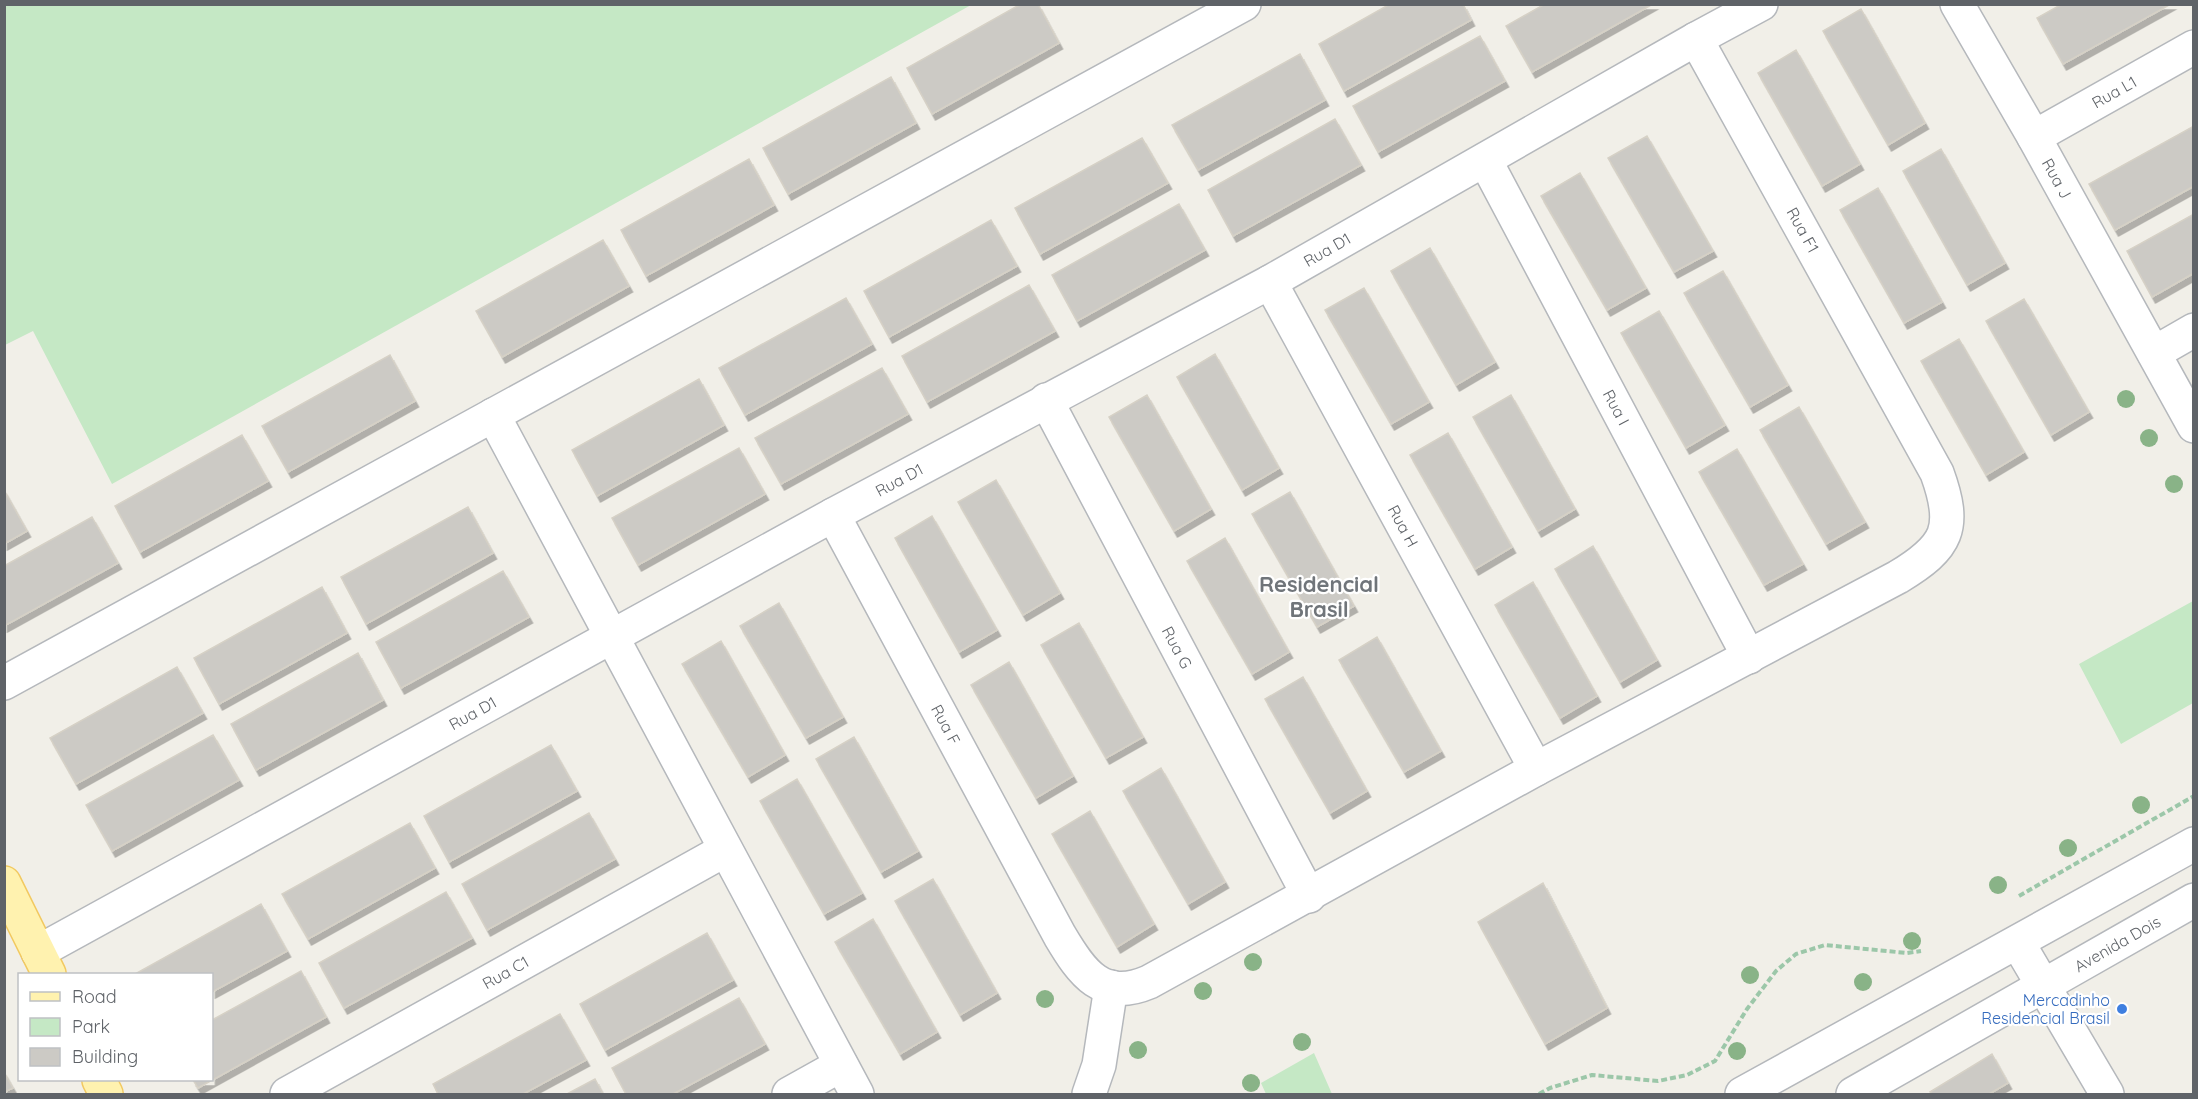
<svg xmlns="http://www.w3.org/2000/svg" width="2198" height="1099" viewBox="0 0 2198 1099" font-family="Quicksand,sans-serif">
<defs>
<filter id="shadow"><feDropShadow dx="3.5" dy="6" stdDeviation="0" flood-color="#0004"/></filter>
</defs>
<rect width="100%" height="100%" fill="#f1efe8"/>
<path fill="#c5e8c5" d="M5,4h966v1l-859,479 -79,-153 -28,14z
M2193,601v102l-72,41 -42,-80z
M1314,1053l18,41h-66l-5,-11z"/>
<path fill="#cccac5" stroke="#d6d1c6" stroke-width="1.5" filter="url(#shadow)" d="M1021,4h17l21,39 -127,71 -25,-46z
M1390,4h73l8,16 -127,71 -25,-47z
M1545,4h108l-121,68 -26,-46z
M2062,4h109l-108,60 -26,-46z
M1861,9l64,114 -37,22 -65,-114z
M1480,36l25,45 -127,71 -25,-46z
M1796,50l64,114 -38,22 -64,-113z
M1300,54l25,46 -127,70 -26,-45z
M891,77l25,46 -128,71 -25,-46z
M1335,119l26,46 -128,71 -25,-46z
M2194,126v60l-79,44 -26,-46z
M1647,136l66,115 -39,21 -66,-114z
M1142,138l26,45 -128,71 -25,-46z
M1941,149l64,114 -38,22 -64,-114z
M749,159l25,46 -128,71 -25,-46z
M1580,173l66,115 -39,22 -66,-114z
M1878,188l64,114 -38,21 -64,-113z
M1179,204l26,46 -128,71 -25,-46z
M2194,214v59l-42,24 -25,-46z
M991,220l26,46 -128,71 -25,-46z
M603,240l26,46 -127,71 -26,-46z
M1430,248l65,114 -39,23 -65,-114z
M1723,271l65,114 -38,22 -66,-114z
M1029,285l26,46 -128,71 -25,-46z
M1364,288l65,114 -38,22 -66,-114z
M846,298l26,46 -127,71 -26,-47z
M2024,299l65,113 -38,23 -65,-114z
M1659,311l66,114 -39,23 -65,-115z
M1959,339l65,113 -38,23 -65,-114z
M1215,354l64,114 -37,22 -65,-113z
M390,355l25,46 -127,71 -26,-46z
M882,368l26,46 -127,70 -26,-46z
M699,379l25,46 -127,71 -25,-46z
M1147,395l64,114 -37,22 -65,-114z
M1511,395l64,114 -37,22 -65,-114z
M1799,407l66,115 -39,22 -66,-114z
M1448,433l64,114 -37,22 -65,-114z
M242,435l26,46 -128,71 -25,-46z
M739,448l26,46 -127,71 -26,-47z
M1737,449l66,115 -39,21 -65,-113z
M996,480l64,113 -37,22 -65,-113z
M4,490l23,41 -23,13z
M1290,492l64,114 -37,21 -65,-113z
M468,507l25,46 -127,71 -25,-47z
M932,516l65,114 -38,22 -64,-114z
M92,517l26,46 -114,63v-60z
M1225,538l64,114 -37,22 -65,-113z
M1593,546l64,114 -37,22 -65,-113z
M503,571l26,46 -128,71 -25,-46z
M1533,582l64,114 -37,22 -65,-113z
M322,587l25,46 -128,71 -25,-46z
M779,603l64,114 -37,21 -66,-112z
M1079,623l64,114 -37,21 -65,-113z
M1377,637l64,114 -37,21 -65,-112z
M721,641l64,114 -37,22 -66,-113z
M358,653l25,47 -127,70 -25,-46z
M1009,662l64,114 -37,22 -65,-113z
M177,667l26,46 -127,71 -26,-46z
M1303,677l64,114 -37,22 -65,-114z
M213,735l26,45 -127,71 -26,-46z
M854,737l64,114 -37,21 -65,-113z
M551,745l26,46 -128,71 -25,-46z
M1161,768l64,114 -37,22 -65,-113z
M797,779l65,114 -38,21 -64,-113z
M1090,811l64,113 -37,23 -65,-113z
M589,813l26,46 -128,71 -25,-46z
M410,823l25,45 -127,71 -26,-45z
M933,879l64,114 -37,22 -65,-114z
M1543,883l64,125 -62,36 -67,-122z
M446,892l26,46 -128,70 -25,-45z
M261,904l26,47 -75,41v-18h-77z
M873,919l64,113 -37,22 -65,-112z
M707,933l26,47 -128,70 -25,-46z
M301,971l25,46 -128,71 -5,-8h19v-60z
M739,998l26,46 -92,50h-47l-14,-26z
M560,1014l26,46 -63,34h-85l-5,-10z
M1992,1054l16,29 -19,11h-57l-2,-2z
M4,1072l9,16 -9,4z
M595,1079l8,15h-36z"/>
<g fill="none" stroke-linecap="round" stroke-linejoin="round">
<g stroke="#b5b8bc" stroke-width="36">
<g id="minor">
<path id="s1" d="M1957,4l77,133 160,289"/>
<path id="s2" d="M2034,137l160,-90"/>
<path id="s3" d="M1485,160l264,497"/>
<path id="s4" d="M1270,282l266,487"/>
<path d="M2154,353l40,-23"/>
<path id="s5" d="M1046,400l263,496"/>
<path d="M493,415l364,679"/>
<path id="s6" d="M833,515l227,421c22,37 42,66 89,46l387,-213 362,-192c50,-30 59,-49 39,-104l-241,-434"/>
<path d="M4,683l1240,-679"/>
<path d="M2018,943l89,151"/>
<path id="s7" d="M38,952l795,-437 437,-233 426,-243 65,-35"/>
<path id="s8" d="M287,1094l438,-244"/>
<path d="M789,1094l52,-29"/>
<path d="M1089,1094l10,-29 12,-78"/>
<path d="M1742,1094l452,-250"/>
<path id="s9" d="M1853,1094l341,-194"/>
</g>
</g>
<g stroke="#f2c960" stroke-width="36">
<path id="major" d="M4,883l45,91
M99,1080l7,14"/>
</g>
<path stroke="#9cc7a9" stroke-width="4" stroke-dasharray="6 3" stroke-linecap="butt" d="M2019,896l175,-100
M1539,1094l11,-6 42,-13 66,6 29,-6 28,-14 32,-52 29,-38 20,-17 29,-9 82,8 14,-2"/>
<use href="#minor" stroke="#fff" stroke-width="33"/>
<use href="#major" stroke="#fff2af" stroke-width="33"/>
</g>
<g fill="#89b387">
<circle cx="2126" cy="399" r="9"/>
<circle cx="2149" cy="438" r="9"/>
<circle cx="2174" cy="484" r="9"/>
<circle cx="2141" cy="805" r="9"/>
<circle cx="2068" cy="848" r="9"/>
<circle cx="1998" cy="885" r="9"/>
<circle cx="1912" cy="941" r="9"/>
<circle cx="1253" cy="962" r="9"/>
<circle cx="1750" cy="975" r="9"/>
<circle cx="1863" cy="982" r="9"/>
<circle cx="1203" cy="991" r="9"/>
<circle cx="1045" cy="999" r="9"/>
<circle cx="1302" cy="1042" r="9"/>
<circle cx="1138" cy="1050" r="9"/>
<circle cx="1737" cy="1051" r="9"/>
<circle cx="1251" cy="1083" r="9"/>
</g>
<circle fill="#3f7fe0" stroke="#fff" stroke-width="2" cx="2122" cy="1009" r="6"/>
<g text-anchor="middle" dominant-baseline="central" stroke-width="4.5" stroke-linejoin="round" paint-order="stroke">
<g font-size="16" fill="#5f6368" stroke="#fff">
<text stroke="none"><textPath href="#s2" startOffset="92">Rua L1</textPath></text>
<text stroke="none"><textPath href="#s1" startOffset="201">Rua J</textPath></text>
<text transform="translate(1803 230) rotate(61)">Rua F1</text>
<text stroke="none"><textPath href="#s7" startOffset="1468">Rua D1</textPath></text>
<text stroke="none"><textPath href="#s3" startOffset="280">Rua I</textPath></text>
<text stroke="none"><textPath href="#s7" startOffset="982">Rua D1</textPath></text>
<text stroke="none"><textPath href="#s4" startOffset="278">Rua H</textPath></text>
<text stroke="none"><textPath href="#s5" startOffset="280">Rua G</textPath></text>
<text stroke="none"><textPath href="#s7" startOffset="496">Rua D1</textPath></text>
<text stroke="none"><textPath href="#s6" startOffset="238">Rua F</textPath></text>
<text stroke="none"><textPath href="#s9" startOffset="304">Avenida Dois</textPath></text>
<text stroke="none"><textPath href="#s8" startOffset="250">Rua C1</textPath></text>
</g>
<g font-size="16" fill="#366cbe" stroke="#fff" text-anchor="end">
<text x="2110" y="1000">Mercadinho<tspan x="2110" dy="18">Residencial Brasil</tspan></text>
</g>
<g font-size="22" font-weight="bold" fill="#70757a" stroke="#fff">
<text x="1319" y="584">Residencial<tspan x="1319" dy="25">Brasil</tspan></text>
</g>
</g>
<rect width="2198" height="1099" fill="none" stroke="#5f6368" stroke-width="12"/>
<rect x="18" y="973" width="195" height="108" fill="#ffffff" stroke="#bfc1c3" stroke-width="1.5"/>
<rect x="30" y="992" width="30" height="9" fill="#fff2af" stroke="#bfc1c3" stroke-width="1.5"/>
<text x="72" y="1003" font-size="18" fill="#5f6368">Road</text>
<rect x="30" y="1018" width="30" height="18" fill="#c5e8c5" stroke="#bfc1c3" stroke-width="1.5"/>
<text x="72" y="1033" font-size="18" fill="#5f6368">Park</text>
<rect x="30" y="1048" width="30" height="18" fill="#cccac5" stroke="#bfc1c3" stroke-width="1.5"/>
<text x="72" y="1063" font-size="18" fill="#5f6368">Building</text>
</svg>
